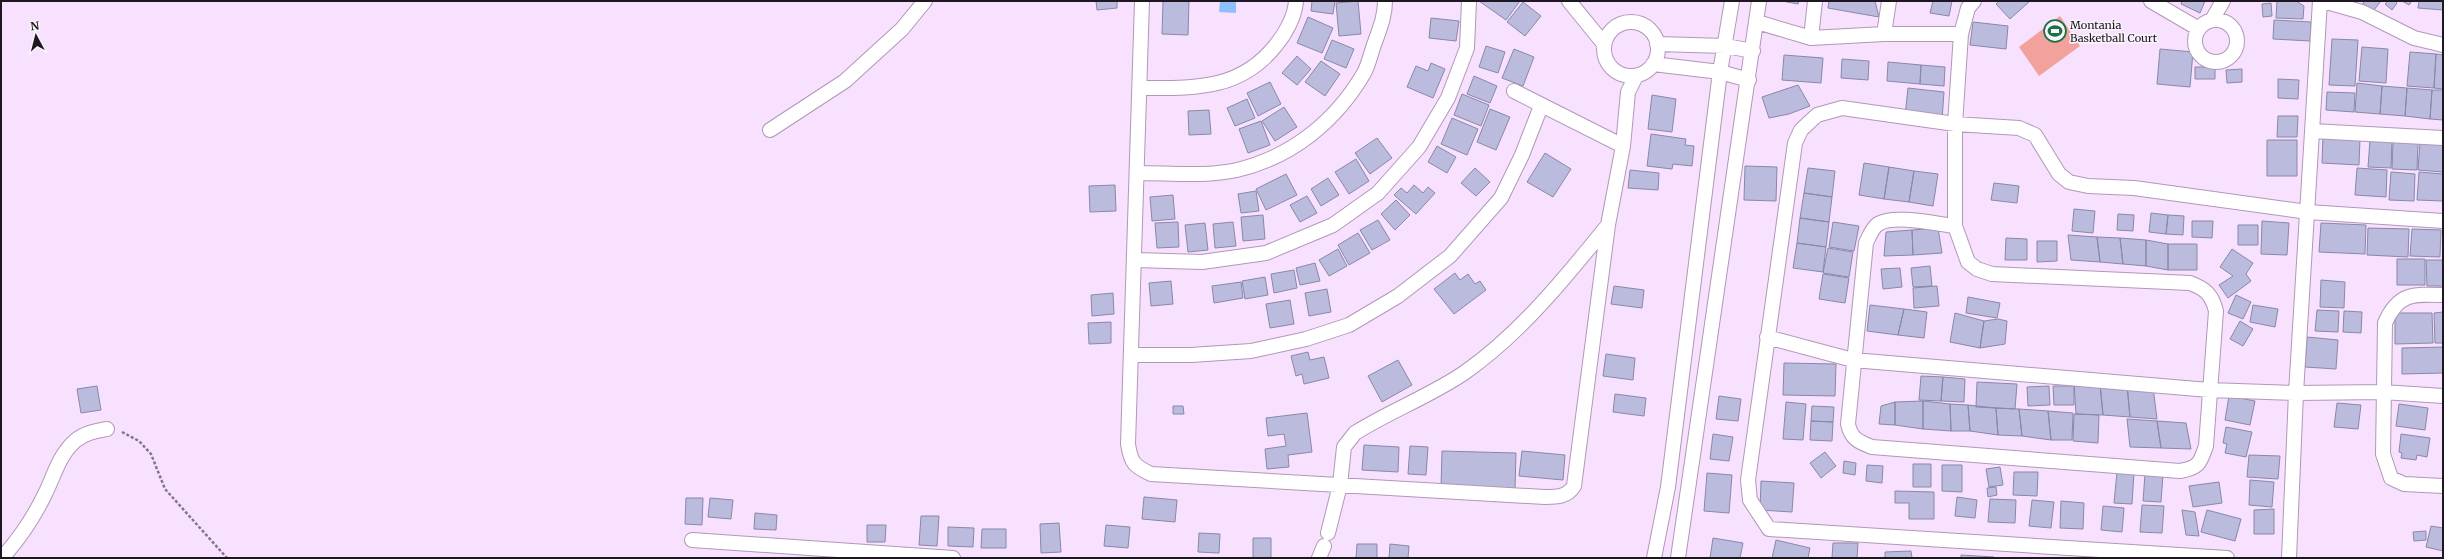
<svg xmlns="http://www.w3.org/2000/svg" width="2444" height="559" viewBox="0 0 2444 559" font-family="Merriweather,serif">
<rect width="100%" height="100%" fill="#f8e0ff"/>
<path fill="#f2a19d" d="M2060,16l20,30 -41,30 -20,-29z"/>
<path fill="#8fbffa" d="M1220,1h16v12l-17,-1z"/>
<path fill="#bbd" stroke="#8988a8" d="M1096,1h21v7l-20,2z
M1163,1h26l-1,34 -26,-1z
M1312,1h23l-2,13 -22,-3z
M1358,1l3,33 -22,2 -3,-33z
M1479,1h41l-14,19z
M1782,1h17l-1,3z
M1829,1h46l4,16 -51,-9z
M1933,1h19l-3,15 -19,-3z
M1999,1h31l-20,18 -14,-15z
M2182,1h23l-5,12 -19,-9z
M2277,1h19l8,5 -1,13 -27,-1z
M2364,1h17l-7,9 -11,-6z
M2388,1h7l2,2 -5,7 -7,-6z
M2402,1h10l-3,4z
M2419,1h24v9l-25,-2z
M1523,2l18,14 -16,20 -18,-14z
M2271,3l1,13 -9,1 -1,-13z
M1308,17l25,11 -11,25 -25,-10z
M1431,18l28,3 -3,20 -27,-3z
M2274,20l37,2 -1,19 -37,-2z
M1973,22l35,4 -2,23 -36,-4z
M2332,39l26,1 -3,46 -26,-1z
M1332,40l22,9 -8,19 -22,-9z
M1486,46l19,6 -7,21 -19,-6z
M2362,47l26,2 -2,34 -27,-2z
M1514,49l20,8 -11,29 -21,-8z
M2160,49l33,3 -3,35 -33,-3z
M2410,52l26,2 -2,34 -27,-2z
M2436,54l7,1v34l-9,-1z
M1784,55l39,3 -2,25 -39,-3z
M1297,56l14,13 -14,16 -15,-12z
M1842,59l27,2 -1,19 -27,-2z
M1321,61l19,13 -15,22 -20,-14z
M1888,62l33,3 -1,19 -33,-3z
M1431,63l14,6 -12,29 -26,-11 9,-21 12,5z
M1921,65l24,2 -1,19 -24,-2z
M2195,67h20v12h-20z
M2242,69v13l-15,1 -1,-13z
M1474,76l23,10 -7,17 -23,-9z
M2278,79l21,1 -1,19 -20,-1z
M1270,82l11,22 -23,12 -11,-23z
M2357,83l25,3 -2,28 -25,-2z
M1798,85l12,21 -21,8 -20,4 -7,-21z
M2382,86l25,2 -2,28 -25,-2z
M1908,88l36,4 -2,28 -37,-4z
M2407,88l25,2 -2,29 -25,-3z
M2432,90h11v30l-13,-1z
M2327,92l28,1 -1,19 -28,-2z
M1462,94l27,11 -8,21 -27,-11z
M1652,95l24,4 -4,33 -24,-3z
M1247,99l8,19 -20,8 -8,-18z
M1284,107l13,20 -22,14 -13,-20z
M1490,109l20,8 -14,33 -19,-8z
M1209,110l2,24 -22,1 -1,-24z
M2278,116h20l-1,21h-20z
M1452,118l26,11 -11,26 -26,-11z
M1261,121l9,24 -22,8 -9,-24z
M1651,134l35,5 -1,6 9,1 -2,20 -19,-2 -1,5 -25,-3z
M2323,136l37,2 -1,27 -37,-2z
M1377,138l15,20 -22,16 -15,-21z
M2267,140h30v36h-30z
M2370,140h22l-1,28 -23,-1z
M2393,142l25,1 -1,27 -25,-1z
M2420,143l23,1v28l-25,-2z
M1437,146l19,11 -9,16 -19,-11z
M1545,153l26,16 -18,28 -26,-15z
M1356,159l13,22 -20,13 -14,-22z
M1864,163l25,4 -5,32 -25,-4z
M1745,166l32,1 -1,34 -32,-1z
M1889,167l25,4 -5,31 -25,-3z
M1475,168l15,14 -14,14 -15,-13z
M1808,168l27,3 -3,26 -28,-4z
M2357,168l30,2 -1,27 -31,-2z
M1630,170l29,3 -1,17 -30,-2z
M1914,171l24,3 -5,32 -24,-4z
M2391,172l24,2 -1,27 -25,-1z
M2419,172l24,2v27l-26,-1z
M1286,174l11,21 -31,15 -10,-21z
M1328,178l11,17 -18,11 -10,-17z
M1994,183l25,3 -2,17 -26,-3z
M1115,185l1,26 -26,1 -1,-26z
M1414,185l9,8 5,-6 7,6 -19,21 -22,-19 7,-7 6,5z
M1256,191l3,20 -18,2 -3,-19z
M1804,193l28,4 -3,25 -29,-4z
M1173,195l2,24 -23,2 -2,-24z
M1307,196l10,17 -17,9 -10,-17z
M1396,200l14,15 -15,15 -14,-16z
M2074,209l21,2 -2,22 -21,-2z
M2151,213l17,2 -2,19 -17,-2z
M2118,214l16,1 -1,16 -16,-1z
M1263,215l2,24 -22,2 -2,-24z
M2168,215l16,1 -1,19 -17,-1z
M1800,218l29,4 -3,25 -29,-4z
M1378,220l12,20 -18,10 -12,-20z
M2192,221h21l-1,17 -20,-1z
M2262,221l27,2 -2,32 -26,-1z
M1178,222l1,25 -22,1 -2,-25z
M1233,222l3,24 -21,2 -2,-24z
M1833,222l26,4 -5,25 -25,-4z
M1205,223l3,27 -20,2 -3,-27z
M2321,223l45,2 -1,29 -46,-2z
M2238,225h20v20h-20z
M1938,228l4,25 -29,2 -1,-25z
M2368,228l41,1 -1,28 -41,-2z
M2412,229l29,1 -1,27 -30,-1z
M1912,230l1,25 -29,1 2,-24z
M1358,233l12,20 -21,12 -11,-20z
M2068,235l29,2 3,25 -29,-2z
M2097,237l23,1 3,26 -23,-2z
M2006,238l21,1v21h-22z
M2120,238l26,2v26l-23,-2z
M2146,240l22,4v26l-22,-4z
M2037,241h20v20l-20,1z
M1797,243l29,4 -3,25 -30,-4z
M2168,244h29v26h-29z
M1828,248l25,4 -4,25 -26,-4z
M1338,249l9,17 -18,10 -10,-16z
M2232,249l21,14 -7,11 5,7 -23,17 -9,-13 14,-9 -13,-9z
M2397,259h28v26h-28z
M2426,260h17v26h-16z
M1315,263l5,18 -20,4 -4,-17z
M1930,266l2,20 -19,1 -2,-19z
M1900,268l2,19 -19,2 -2,-20z
M1294,270l3,18 -23,5 -3,-19z
M1455,273l5,7 8,-6 7,10 5,-3 6,9 -32,24 -20,-25z
M1823,274l26,4 -4,25 -26,-4z
M1265,277l3,18 -23,4 -3,-18z
M2321,280l24,2 -1,26 -24,-1z
M1171,281l2,23 -22,2 -2,-23z
M1241,282l2,16 -29,5 -2,-17z
M1614,286l30,4 -2,18 -31,-4z
M1937,286l2,20 -25,2 -1,-20z
M1327,289l4,23 -22,4 -4,-23z
M1113,293l1,21 -22,2 -1,-21z
M2236,295l15,7 -8,17 -15,-6z
M1968,297l32,6 -3,15 -31,-5z
M1290,300l4,24 -24,4 -4,-24z
M1870,305l34,4 -6,26 -31,-4z
M2253,305l25,4 -3,18 -25,-5z
M1904,309l23,3 -3,26 -26,-3z
M2317,310l22,1 -1,21 -23,-1z
M2344,311l18,1 -1,21 -18,-1z
M2443,312v31h-8l-1,-30z
M1955,313l29,8 -4,27 -30,-6z
M2395,313h37l1,30 -38,1z
M1998,319l9,2 -2,23 -25,4 4,-27z
M2240,321l13,8 -10,17 -13,-7z
M1111,322v21l-22,1 -1,-21z
M2307,337l31,3 -2,29 -31,-2z
M2443,347v26l-41,1v-26z
M1308,352l2,8 14,-3 5,21 -25,6 -2,-10 -6,2 -5,-20z
M1606,354l29,4 -2,22 -30,-4z
M1398,360l14,25 -30,17 -14,-26z
M1784,363l52,1 -1,32 -52,-1z
M1921,376l22,1 -2,24 -22,-1z
M1943,377l22,2 -1,23 -23,-1z
M1977,382l40,2 -2,25 -39,-2z
M2074,383l26,1 3,31 -27,-1z
M2100,384l27,1 3,32 -27,-2z
M2127,385l26,2 4,32 -27,-2z
M97,386l4,24 -20,3 -4,-24z
M2049,386l1,19 -22,1 -1,-19z
M2053,386h21v19h-20z
M1615,394l31,4 -2,18 -31,-4z
M1719,396l22,3 -3,22 -22,-2z
M2229,396l26,5 -5,24 -25,-5z
M1923,401v28l-28,-4v-23z
M1923,401l27,3 1,27 -28,-2z
M1786,402l20,2 -3,36 -20,-1z
M1895,402v23l-16,-1 2,-18z
M2337,403l24,2 -3,24 -24,-2z
M1950,404l18,1 2,26h-19z
M2399,404l29,4 -3,22 -29,-4z
M1968,405l28,3 2,27 -28,-4z
M1173,406h10l1,8h-11z
M1812,406l22,1 -1,15 -22,-1z
M1996,408l23,1 3,27 -24,-1z
M2019,409l29,2 3,29 -29,-4z
M2048,411l25,2 -1,27h-21z
M1307,413l5,39 -24,3 1,12 -22,2 -2,-20 21,-3 -2,-12 -16,2 -2,-18z
M2074,414l25,1 -1,28 -25,-2z
M2127,419l30,2 4,27 -31,-1z
M1811,421l22,1 -1,19 -22,-1z
M2157,421l29,2 5,26 -30,-1z
M2226,427l26,5 -6,25 -21,-4 2,-9 -4,-1z
M1713,434l20,3 -4,24 -19,-2z
M2401,434l29,4 -3,19 -10,-2 -1,5 -15,-2 1,-5 -3,-1z
M1364,445l35,2 -1,25 -36,-2z
M1410,446l18,1 -2,28 -18,-1z
M1442,451l74,2 -1,37 -74,-2z
M1522,451l43,4 -2,25 -44,-4z
M1825,452l11,14 -15,12 -11,-15z
M2249,455l31,1 -2,23 -31,-2z
M1844,461l12,2 -1,12 -12,-2z
M1913,464h18v23h-18z
M1867,465l16,1 -1,17 -16,-2z
M1942,465h20v27l-20,-1z
M2000,467l3,18 -14,2 -3,-18z
M2014,472h24l-1,24 -24,-1z
M2117,472l17,1 -2,31 -18,-1z
M1707,473l25,2 -3,38 -25,-2z
M2145,474l18,1 -2,27 -18,-1z
M2250,480l24,2 -2,25 -23,-2z
M1761,481l33,2 -2,29 -32,-2z
M2219,482l3,21 -29,4 -4,-21z
M1996,487l1,8 -9,2 -1,-9z
M1895,491l39,1v27h-25v-16h-14z
M1144,497l33,3 -2,22 -33,-3z
M1957,497l20,3 -2,18 -20,-2z
M686,498h17l-1,27 -17,-1z
M710,498l23,2 -2,19 -23,-2z
M1990,499l26,1 -1,23 -27,-1z
M2032,500l22,2 -3,26 -22,-2z
M2061,501l23,2 -1,26 -23,-1z
M2142,505l22,1 -2,27 -22,-1z
M2103,506l21,2 -2,24 -21,-2z
M2274,509v25h-20v-24z
M2182,510l13,2 4,24 -13,-1z
M2207,510l34,9 -6,22 -34,-9z
M755,513l22,2 -1,15 -22,-1z
M921,516h18l-2,30 -18,-1z
M1059,523l2,29 -20,1 -1,-29z
M867,525h19l-1,17h-18z
M1106,525l24,2 -2,21 -24,-2z
M2431,526l12,2v23l-17,-4z
M948,527l26,1 -1,19 -25,-1z
M982,529h24v19h-25z
M2426,531v9l-12,1 -1,-9z
M1199,533l21,1 -1,19 -21,-1z
M1253,538h18v20h-18z
M1713,538l30,5 -3,15h-30z
M1776,540l34,8 -2,10h-36z
M1833,543h25l-1,15h-25z
M1357,544h20v14h-21z
M1390,544l19,2 -1,12h-19z
M1911,551l1,7h-27v-6z
M1961,555l33,2v1h-33z"/>
<g fill="none" stroke-linecap="round" stroke-linejoin="round">
<g stroke="#af99b5" stroke-width="16">
<path id="minor" d="M1142,1l-14,443c3,19 6,22 23,30l394,23c12,0 22,0 29,-11l34,-261 15,-79
M1569,1l35,43
M2151,1l48,28
M2323,1l39,11 52,26 29,7
M2212,20l11,-19
M2195 41a21 21 0 1 1 42 0a21 21 0 1 1-42 0Z
M1757,22l54,16 73,-4h77
M1604 49a27 27 0 1 1 54 0a27 27 0 1 1-54 0Z
M1884,34l5,-33
M1811,38l4,-37
M1657,44l69,2 27,5
M1653,64l67,8 29,8
M1140,88c53,0 100,3 136,-43 10,-12 19,-29 20,-44
M1514,91l109,55 5,-54 8,-16
M770,130l75,-49 57,-52 23,-28
M2312,131l131,7
M1137,173c33,0 68,4 100,-3 55,-13 99,-49 127,-97 5,-9 7,-21 11,-31 5,-14 10,-26 10,-41
M1955,226c-19,-2 -60,-12 -77,-2 -6,4 -9,13 -12,19l-18,181c3,15 11,18 24,23l308,24c19,-3 20,-8 26,-25l10,-135c-4,-16 -10,-22 -26,-28l-198,-9 -15,-5 -9,-7 -13,-36v-102l6,-90 7,-26 6,-7
M1135,260l67,2 64,-9 67,-28 45,-32 41,-46 29,-49 19,-50 2,-47
M2443,295c-30,-1 -45,-2 -58,28l-2,131 8,24 13,6 39,2
M1767,337l86,23 356,30 87,3 87,-1 60,4
M1131,355h60l60,-4 55,-12 43,-14 49,-29 52,-40 51,-58 21,-43 19,-49
M1328,533l12,-48 4,-38 11,-14c35,-22 75,-37 109,-60 56,-39 101,-95 144,-148
M692,540l261,18
M2,558c17,-19 32,-41 43,-64 9,-18 14,-39 30,-53 9,-8 21,-10 32,-12
M1319,558l5,-12
M1654,558l14,-71 52,-415 12,-71
M1678,558l81,-557
M2227,558l-458,-29 -19,-29 -2,-20 47,-337 6,-13 16,-15 25,-7 113,16 64,4 16,7 24,39 10,8 19,4 46,2 174,24 135,9
M2289,558l7,-165 24,-392"/>
</g>
<path stroke="#85758a" stroke-width="2.5" stroke-dasharray="3 2" stroke-linecap="butt" d="M122,432l17,9 12,13 14,35 62,69"/>
<use href="#minor" stroke="#fff" stroke-width="14"/>
</g>
<defs>
<g id="stadium-ring" transform="scale(1.15)"><circle r="9.5" fill="#faf5fb" stroke="#187246" stroke-width="1.5"/><path d="M0-5a6.5 5 0 1 0 0 10a6.5 5 0 1 0 0-10ZM-3.5-1.8h7v3.6h-7Z" fill="#187246"/></g>
</defs>
<g fill-rule="evenodd">
<use href="#stadium-ring" x="2055" y="31"/>
</g>
<g text-anchor="middle" dominant-baseline="central" stroke-width="3" stroke-linejoin="round" paint-order="stroke">
<g font-size="11" fill="#1e1621" stroke="#faf5fb" text-anchor="start">
<text x="2070" y="25">Montania<tspan x="2070" dy="13">Basketball Court</tspan></text>
</g>
</g>
<rect width="2444" height="559" fill="none" stroke="#1e1621" stroke-width="4"/>
<g transform="translate(36 36) rotate(353)" stroke="#faf5fb" stroke-width="3" paint-order="stroke">
<path d="M0-3L7 15L0 10L-7 15Z" fill="#1e1621"/>
<text y="-6" font-size="11" font-weight="bold" text-anchor="middle" fill="#1e1621">N</text>
</g>
</svg>
